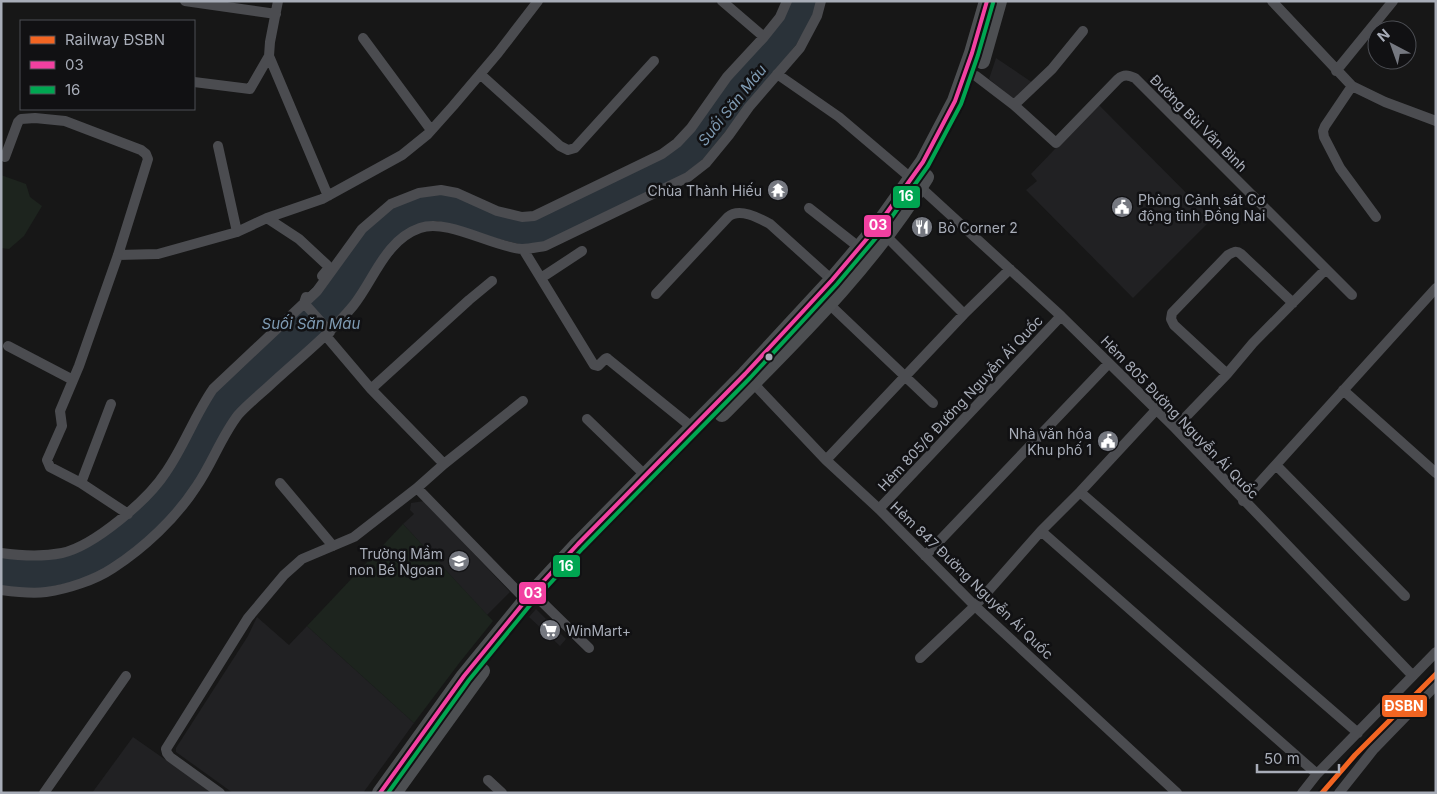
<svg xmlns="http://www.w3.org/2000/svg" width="1437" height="794" viewBox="0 0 1437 794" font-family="Inter,sans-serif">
<rect width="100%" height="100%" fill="#171717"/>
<path fill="#212123" d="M996,58l37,25 -19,17 -25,-21z
M1098,104l114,115 -79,79 -107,-108 11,-9 -6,-7z
M424,501l86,91 -23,23 -84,-91 11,-10 -4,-4 1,-7z
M536,609l30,30 -6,7 -31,-29z
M257,617l32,28 18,-19 107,97 -51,70h-130l-57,-41v-4l72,-112z
M133,737l80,56h-121z"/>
<path fill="#1d241e" d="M1,175l25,9 4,13 12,9 -18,30 -15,13 -8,-1z
M403,524l90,97 -33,41 -46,61 -107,-97z"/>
<path fill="#2a3239" d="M791,1h26l-3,14 -18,30 -93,114 -18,15 -141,68 -21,3 -28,-7 -58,-17 -18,3 -89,102 -81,73 -55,85 -24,32 -30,27 -30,23 -33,15 -32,7 -22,1 -22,-3v-29h64l30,-14 35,-26 87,-126 147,-158 29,-26 27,-10 21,-3 14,2 66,25 145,-65 64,-76z"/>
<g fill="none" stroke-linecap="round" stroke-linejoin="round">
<path stroke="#4b4c50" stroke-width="10" d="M185,1l91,13
M278,1l-8,41 -1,14 59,140
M722,1l42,36
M1272,1l80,85 33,16 51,19
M363,38l68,92
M1336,71l57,-70
M480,74l80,72 8,4 7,-2 79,-87
M777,74l62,43 73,62
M976,76l38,29 42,38 62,-64c6,-5 10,-4 17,-1l217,217
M194,82l56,7 19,-33
M1352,86l-27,40 -2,5 1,6 16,31 36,49
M1014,105l38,-36 31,-38
M218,146l19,86
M5,157l13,-35 3,-3 14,-1 30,3 76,29 5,4 2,5 -30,96 -39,111 -19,45 2,15 -15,34 3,7 31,16 47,31
M920,187l141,129 114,112 237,247
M809,208l51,40
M267,218l32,21 28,26v5l-5,6
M886,236l78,78
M523,249l71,116 4,1 7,-7 2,-1 2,2 84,68
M118,255l40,-1 79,-22 30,-14 55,-19 80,-44 26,-21 25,-28 45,-53 40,-52
M541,278l41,-27
M656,294l72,-77c11,-10 31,1 42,7l62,56
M306,297l-2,6 26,29
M829,304l104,99
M326,336l45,53 73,75
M8,346l65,34
M1227,374l-53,-49 -3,-6 1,-6 56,-58c5,-3 8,-5 13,-1l52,49
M753,383l73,77 53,49 96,97 202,187
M371,389l98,-89 23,-19
M1343,390l93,83
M587,419l59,57
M1175,428l52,-54 26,-31 73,-74
M826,460l138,-146 46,-45
M1276,465l129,131
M81,483l30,-79
M280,483l53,63
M417,488l27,-24 79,-63
M1080,492l278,241
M1243,501l193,-213
M879,509l182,-193
M1041,531l276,243
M1,553c21,3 41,4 61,0 32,-7 86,-53 104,-81 18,-26 29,-57 47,-83l104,-98 45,-62 29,-25 28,-11 22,-3 16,3 40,18 25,6 12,-1 128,-62 15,-11 14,-15 36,-51 37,-40 16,-20 7,-16
M925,556l184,-193
M1,590c15,2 30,4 45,2 22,-3 49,-12 67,-24 31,-20 63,-50 83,-81 16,-23 25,-50 42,-72 9,-10 20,-19 30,-28 29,-27 60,-51 85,-81 21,-26 32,-66 67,-78 27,-10 73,19 102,21 7,0 16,-2 23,-3l143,-69 18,-14 23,-28 20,-28 51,-59 17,-32 4,-15
M540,600l49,48
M920,658l55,-52 66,-75 39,-39 76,-82
M488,780l14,13
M44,793l82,-117
M220,793l-50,-36 -3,-4 -1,-4 82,-131 36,-43 18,-16 52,-22 63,-49 109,112
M1302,793l15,-19 119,-122
M1339,793l35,-44 62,-64"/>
<path stroke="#4d4f52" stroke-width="16" d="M982,61l17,-60
M722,414c73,-74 149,-147 204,-237
M380,793l84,-117 62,-76 52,-56 167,-170 87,-94 44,-52 47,-66 32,-61 17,-48 15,-52
M394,793l88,-122"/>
<g stroke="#111113" stroke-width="8">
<path id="bus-1" d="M380,793l84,-117 62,-76 52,-56 167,-170 87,-94 44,-52 47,-66 32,-61 17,-48 15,-52"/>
</g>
<g stroke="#111113" stroke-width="8">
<path id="bus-2" d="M388,793l81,-113 62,-76 52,-56 167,-170 87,-94 44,-52 47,-66 33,-62 17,-49 15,-52"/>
</g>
<use href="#bus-1" stroke="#f240a1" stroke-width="4"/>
<use href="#bus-2" stroke="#00a651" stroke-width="4"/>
<g stroke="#111113" stroke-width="9">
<path id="rail-1" d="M1322,793l33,-38 81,-81"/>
</g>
<use href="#rail-1" stroke="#f26522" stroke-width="5"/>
</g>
<defs>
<g id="temple-disc" transform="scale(1.125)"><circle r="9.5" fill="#757880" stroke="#111113"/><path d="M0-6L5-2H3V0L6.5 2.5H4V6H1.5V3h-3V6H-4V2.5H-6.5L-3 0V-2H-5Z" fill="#fff"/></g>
<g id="civic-disc" transform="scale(1.125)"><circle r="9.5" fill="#757880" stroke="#111113"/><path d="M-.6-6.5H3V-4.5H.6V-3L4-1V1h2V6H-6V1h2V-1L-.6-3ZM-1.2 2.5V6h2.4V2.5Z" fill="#fff"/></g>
<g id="restaurant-disc" transform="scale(1.125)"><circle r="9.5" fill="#757880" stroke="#111113"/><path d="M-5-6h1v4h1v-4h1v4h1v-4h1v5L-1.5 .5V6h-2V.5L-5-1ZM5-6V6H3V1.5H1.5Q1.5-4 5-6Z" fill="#fff"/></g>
<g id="school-disc" transform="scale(1.125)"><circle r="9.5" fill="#757880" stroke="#111113"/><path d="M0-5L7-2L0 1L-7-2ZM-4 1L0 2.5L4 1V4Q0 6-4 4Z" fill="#fff"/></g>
<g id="supermarket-disc" transform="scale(1.125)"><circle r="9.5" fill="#757880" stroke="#111113"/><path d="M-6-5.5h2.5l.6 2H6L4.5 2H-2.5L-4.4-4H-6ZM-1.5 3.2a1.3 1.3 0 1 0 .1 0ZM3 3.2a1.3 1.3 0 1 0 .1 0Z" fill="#fff"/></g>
</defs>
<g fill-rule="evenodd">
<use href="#temple-disc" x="778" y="190"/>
<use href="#civic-disc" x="1122" y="207"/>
<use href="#restaurant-disc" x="922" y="227"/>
<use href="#civic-disc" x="1108" y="441"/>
<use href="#school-disc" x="459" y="561"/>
<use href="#supermarket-disc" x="550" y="630"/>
</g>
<circle fill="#a8adb8" stroke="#111113" stroke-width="2" cx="769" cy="357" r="4.5"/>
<g text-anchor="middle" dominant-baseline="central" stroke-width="5" stroke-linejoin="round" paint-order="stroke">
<g font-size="14" fill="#a8adb8" stroke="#111113">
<text transform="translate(1199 123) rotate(45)">Đường Bùi Văn Bình</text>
<text transform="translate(960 403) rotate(-47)">Hẻm 805/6 Đường Nguyễn Ái Quốc</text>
<text transform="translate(1180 417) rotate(46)">Hẻm 805 Đường Nguyễn Ái Quốc</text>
<text transform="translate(972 580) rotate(44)">Hẻm 847 Đường Nguyễn Ái Quốc</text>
</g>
<g font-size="14" fill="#a8adb8" stroke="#111113" text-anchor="end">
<text x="762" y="190">Chùa Thành Hiếu</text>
<text x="1138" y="199" text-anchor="start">Phòng Cảnh sát Cơ<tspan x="1138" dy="16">động tỉnh Đồng Nai</tspan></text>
<text x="938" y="227" text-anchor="start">Bò Corner 2</text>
<text x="1092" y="433">Nhà văn hóa<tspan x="1092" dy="16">Khu phố 1</tspan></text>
<text x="443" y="553">Trường Mầm<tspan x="443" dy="16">non Bé Ngoan</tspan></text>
<text x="566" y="630" text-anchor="start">WinMart+</text>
</g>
<g font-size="15" font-style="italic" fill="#7f9bb3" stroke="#111113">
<text transform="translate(732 105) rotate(-51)">Suối Săn Máu</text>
<text x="311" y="323">Suối Săn Máu</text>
</g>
</g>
<g stroke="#111113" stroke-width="2">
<rect x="892" y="185" width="29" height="24" rx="5" fill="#00a651"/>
<rect x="863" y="214" width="29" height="24" rx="5" fill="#f240a1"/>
<rect x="552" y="554" width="29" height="24" rx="5" fill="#00a651"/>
<rect x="518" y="581" width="29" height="24" rx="5" fill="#f240a1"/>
<rect x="1381" y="694" width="47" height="24" rx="5" fill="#f26522"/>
</g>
<g font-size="14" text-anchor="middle" font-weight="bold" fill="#fff">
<text x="906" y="201">16</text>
<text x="878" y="230">03</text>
<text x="566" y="571">16</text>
<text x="533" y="598">03</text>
<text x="1404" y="711">ĐSBN</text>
</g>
<rect width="1437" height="794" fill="none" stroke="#a8adb8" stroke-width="5"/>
<rect x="20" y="20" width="175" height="90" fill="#111113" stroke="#4d4f55"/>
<rect x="30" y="36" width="25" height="8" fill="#f26522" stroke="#4d4f55"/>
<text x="65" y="45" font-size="15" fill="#a8adb8">Railway ĐSBN</text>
<rect x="30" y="61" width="25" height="8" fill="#f240a1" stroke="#4d4f55"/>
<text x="65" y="70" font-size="15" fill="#a8adb8">03</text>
<rect x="30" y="86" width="25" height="8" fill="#00a651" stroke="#4d4f55"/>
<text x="65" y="95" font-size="15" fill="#a8adb8">16</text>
<g transform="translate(1392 45) rotate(319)"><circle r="24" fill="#111113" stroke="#4d4f55"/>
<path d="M0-4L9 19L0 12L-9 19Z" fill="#757880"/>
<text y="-8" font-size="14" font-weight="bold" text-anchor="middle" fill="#a8adb8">N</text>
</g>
<path d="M1257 764v8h82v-8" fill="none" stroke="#a8adb8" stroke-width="2.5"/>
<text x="1264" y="764" font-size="15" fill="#a8adb8" stroke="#111113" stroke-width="4" paint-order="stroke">50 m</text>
</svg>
